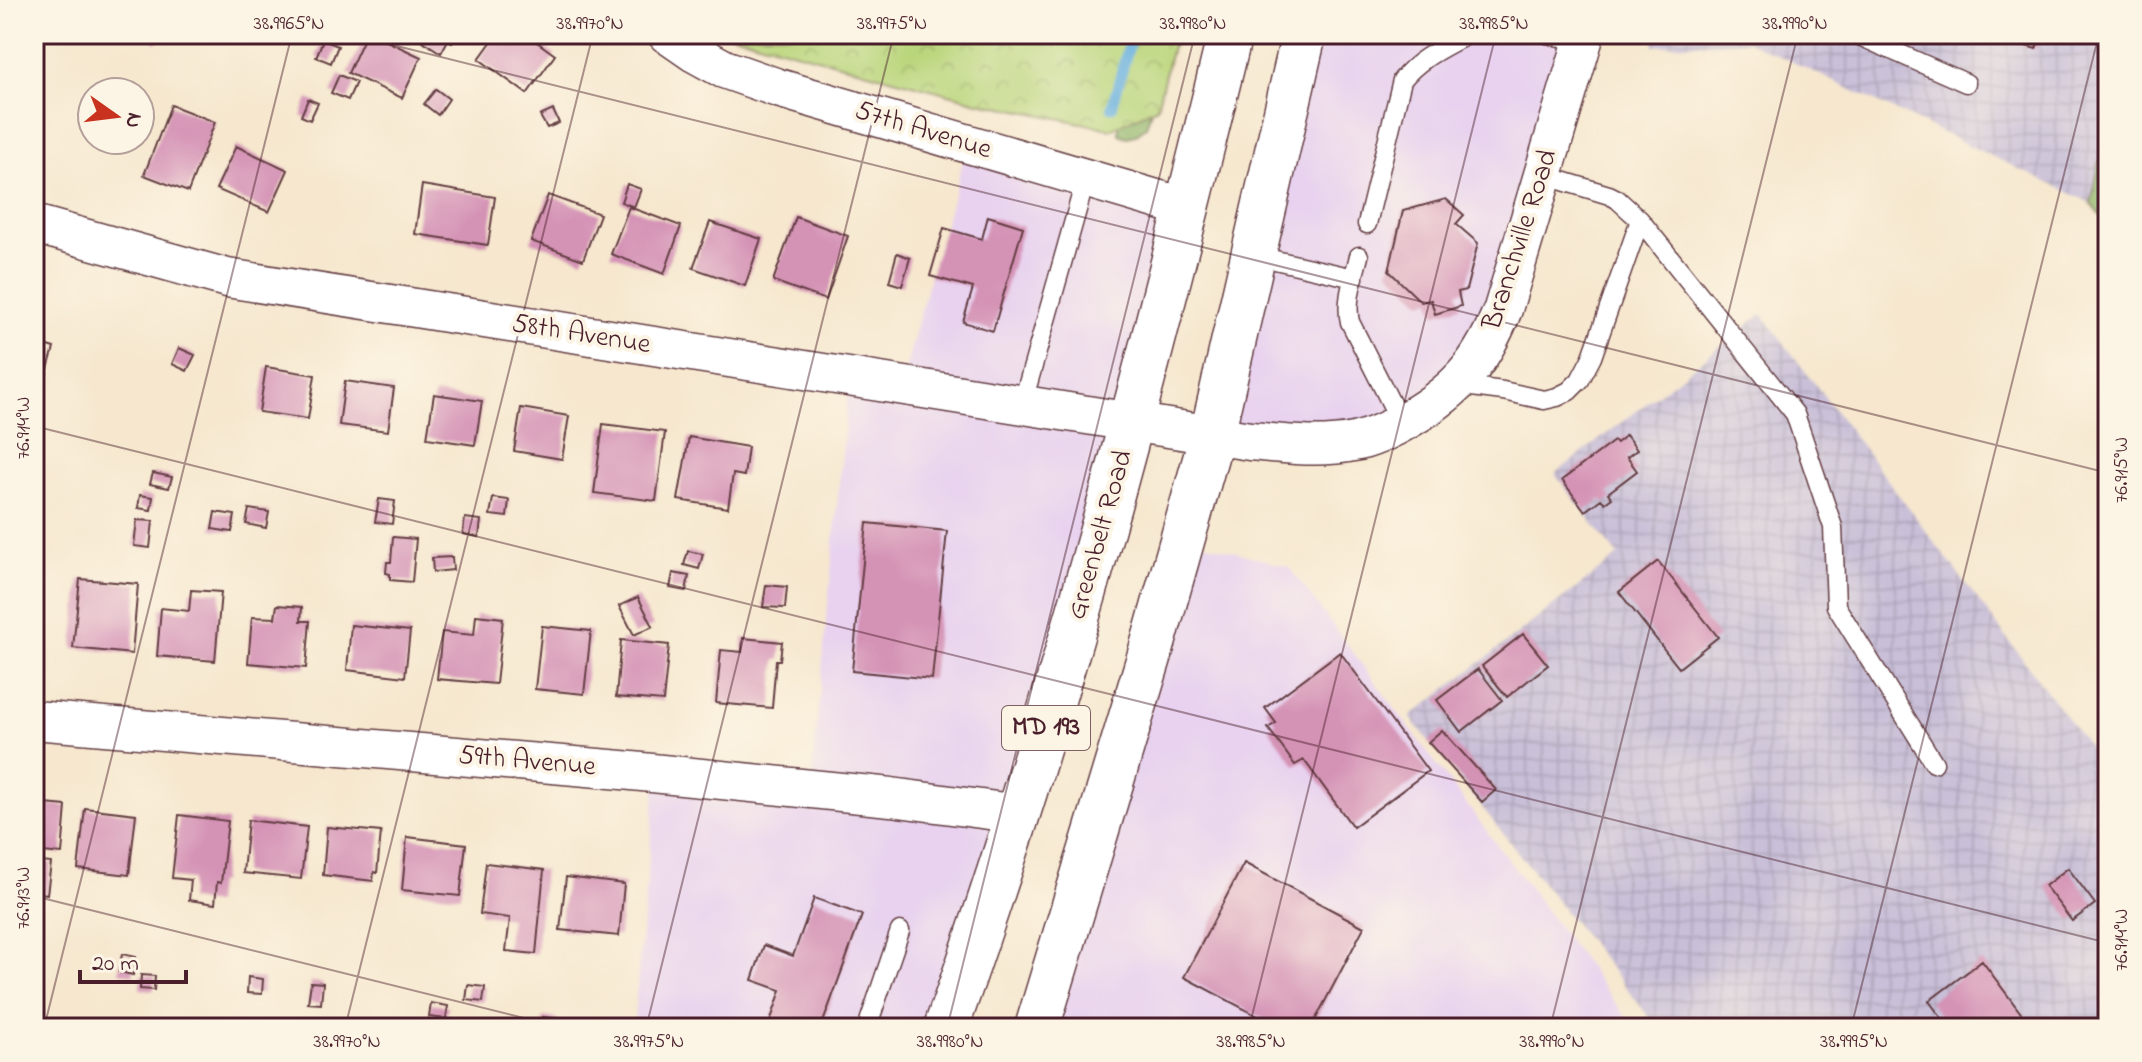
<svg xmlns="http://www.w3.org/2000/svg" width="2142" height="1062" viewBox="0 0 2142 1062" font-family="'Indie Flower',sans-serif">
<defs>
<pattern id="industrial-grid" width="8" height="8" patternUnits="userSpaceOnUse" patternTransform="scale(2)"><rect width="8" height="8" fill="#c9bfd8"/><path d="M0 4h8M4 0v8" fill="none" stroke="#aea4ba"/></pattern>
<pattern id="forest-crowns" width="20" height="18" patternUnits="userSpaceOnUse" patternTransform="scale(2)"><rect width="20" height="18" fill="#92b66a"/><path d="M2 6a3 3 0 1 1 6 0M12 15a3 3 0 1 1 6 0" fill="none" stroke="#799357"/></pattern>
<pattern id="park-crowns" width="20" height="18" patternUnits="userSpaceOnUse" patternTransform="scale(2)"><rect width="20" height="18" fill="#b9d57a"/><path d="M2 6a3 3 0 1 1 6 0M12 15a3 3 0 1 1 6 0" fill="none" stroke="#a1b66a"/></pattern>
</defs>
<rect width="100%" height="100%" fill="#fcf5e5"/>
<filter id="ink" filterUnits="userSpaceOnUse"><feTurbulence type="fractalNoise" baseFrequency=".0125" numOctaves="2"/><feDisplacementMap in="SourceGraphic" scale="16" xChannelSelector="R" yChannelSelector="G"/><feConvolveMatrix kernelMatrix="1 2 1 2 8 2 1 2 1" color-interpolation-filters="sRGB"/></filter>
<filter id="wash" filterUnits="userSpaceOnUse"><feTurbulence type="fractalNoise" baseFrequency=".006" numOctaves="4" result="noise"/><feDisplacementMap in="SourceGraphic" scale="32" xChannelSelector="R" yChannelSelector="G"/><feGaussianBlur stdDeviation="1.8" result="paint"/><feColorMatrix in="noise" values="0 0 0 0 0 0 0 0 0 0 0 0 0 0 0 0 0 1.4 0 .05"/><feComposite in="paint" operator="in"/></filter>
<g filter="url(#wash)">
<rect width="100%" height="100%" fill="#f6e7ce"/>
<path fill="#e8d2ef" d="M1304,34h281l-82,275 -102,114 -189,12z
M968,144l219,64 -241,820h-313l24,-255 154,15 38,-410 52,8 29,-110z
M1183,537l106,30 345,461h-597z"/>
<path fill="url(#industrial-grid)" d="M1657,34h451v61l-8,64 -9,44 -343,-162 -95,5z
M1762,314l346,458v256h-450l-248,-311 208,-161 -63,-82z"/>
<path fill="url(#forest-crowns)" stroke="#6e6a4a" stroke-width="2" d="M1141,34h38l-11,21 -22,72 -11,8 -8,2 -8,-3v-13z
M2108,96v130l-17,-23 9,-44z"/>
<path fill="url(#park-crowns)" stroke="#827a52" stroke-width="2" d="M729,34h446l-18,73 -46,22 -133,-27z"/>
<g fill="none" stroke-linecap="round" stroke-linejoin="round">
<path stroke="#66b0de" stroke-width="11" d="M1112,107l20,-73"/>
</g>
<g id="blocks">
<path fill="#d492b5" d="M150,34h20l-15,9z
M237,34h21l-3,7z
M366,34h6l49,23 -19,41 -54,-25z
M412,34h45l-5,8 -4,-2 -7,13z
M497,34h29l29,21 -28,39 -48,-35z
M1988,34h53l-5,15z
M323,40l15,6 -7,17 -15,-6z
M339,75l17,7 -8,18 -17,-7z
M436,89l13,10 -11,16 -14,-11z
M308,99l10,4 -8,17 -9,-4z
M171,105l44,17 -27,70 -44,-17z
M553,110l6,13 -12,5 -7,-12z
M236,146l52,24 -19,42 -53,-23z
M627,184l14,5 -7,18 -13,-5z
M422,185l73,12 -7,48 -73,-11z
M548,195l52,19 -17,46 -52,-19z
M1446,199l18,16 -8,9 22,19 -12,47 -8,2 3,14 -26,8 -4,-14 -10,2 -32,-31 14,-60z
M629,207l52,19 -17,48 -53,-20z
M988,216l35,11 -30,104 -30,-9 10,-34 -43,-12 14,-48 38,11z
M796,217l52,19 -22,64 -53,-19z
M710,222l51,17 -16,47 -52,-18z
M897,253l13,5 -8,28 -13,-4z
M34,342l20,6 -12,42 -8,-2z
M179,348l16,7 -8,16 -15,-7z
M266,367l49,8 -7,44 -49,-7z
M345,381l49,7 -6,43 -49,-6z
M434,394l48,7 -7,44 -48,-7z
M521,408l48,8 -7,43 -48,-8z
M603,424l62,8 -9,69 -62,-8z
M1626,435l11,15 -10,7 10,14 -29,22 4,5 -7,5 -4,-4 -16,12 -23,-31 52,-39 2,2z
M689,437l59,10 -4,29 -11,-2 -5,34 -50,-8z
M153,473l19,4 -3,11 -19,-4z
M140,495l13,2 -2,13 -13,-2z
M493,498l16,2 -2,17 -17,-2z
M379,499l16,2 -3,23 -17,-2z
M249,509l20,3 -3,16 -20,-4z
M215,512l20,3 -3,17 -20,-3z
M465,518l16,2 -2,17 -16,-3z
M137,520l16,1 -3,27 -16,-2z
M867,523l80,8 -15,148 -80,-8z
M393,537l23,2 -4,43 -22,-2v-6l-4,-1 1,-11h4z
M688,551l15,3 -4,15 -15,-4z
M452,557l1,13 -20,2 -1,-14z
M1658,561l60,76 -39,31 -60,-76z
M673,573l16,3 -3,15 -16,-3z
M80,579l58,5 -6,70 -59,-6z
M766,585l21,2 -2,21 -22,-1z
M191,590l30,2 -6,69 -58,-5 4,-48 28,3z
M638,597l15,29 -19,9 -15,-29z
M277,605l25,2 -1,14h9l-4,47 -58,-5 4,-46 23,1z
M476,615l27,3 -7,66 -59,-5 5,-47 32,3z
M351,625l59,6 -5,46 -58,-7z
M542,626l49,5 -7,63 -49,-5z
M1523,634l25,31 -41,32 -25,-31z
M743,638l39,4 -2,18h-4l-4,48 -56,-5 5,-53 21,2z
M621,640l48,5 -6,56 -47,-4z
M1340,652l88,119 -75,56 -49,-67 -9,5 -27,-37 8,-5 -11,-15z
M1478,669l24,31 -41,32 -24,-32z
M1442,730l54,60 -14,12 -54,-60z
M34,803l32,3 -4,48 -28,-3z
M85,808l51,6 -7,61 -51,-6z
M179,815l49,6 -7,62 -4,-1 -2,22 -26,-4 2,-20 -19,-2z
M248,820l59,7 -6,52 -58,-6z
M327,827l54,5 -4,41 -3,-1 -1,9 -50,-6z
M407,837l59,7 -6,52 -58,-6z
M34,861l17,2 -4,31 -13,-2z
M486,863l58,7 -8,84 -30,-3 4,-33 -30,-4z
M1244,863l120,64 -53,101h-31l-96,-51z
M2068,868l27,36 -23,17 -27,-35z
M566,877l58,7 -5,52 -59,-6z
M814,898l48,17 -41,113h-53l13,-38 -29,-10 12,-35 29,11z
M122,954l14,3 -3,18 -14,-3z
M1982,961l50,67h-83l-20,-27z
M141,975l14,1 -1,14 -14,-1z
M248,977l15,2 -1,15 -15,-1z
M311,982l12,1 -2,21 -13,-1z
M468,985l17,2 -2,15 -17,-2z
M431,1003l17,3 -2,13 -17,-2z
M543,1017l15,2 -1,9h-15z"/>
</g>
</g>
<g filter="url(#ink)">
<use href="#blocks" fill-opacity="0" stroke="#643d43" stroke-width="2"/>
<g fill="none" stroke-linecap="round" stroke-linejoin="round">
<g stroke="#643d43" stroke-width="21">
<path id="lane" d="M1547,34l35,8
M1855,34l111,49
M1640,220l155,194 38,113 3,79 98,157
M1367,224l35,-144c17,-22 43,-33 66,-46
M1253,255l101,23
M1359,256c-5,21 -14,45 -9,66l51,101
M1456,385l47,6 41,9 13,-3 12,-6 11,-11 12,-23 48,-137 -23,-21 -8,-4 -66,-20
M1022,405l64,-227
M867,1028l33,-97"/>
</g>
<g stroke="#643d43" stroke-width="41">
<path id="street" d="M667,34l26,18 31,17 54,19 409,120
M34,224l193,54 1023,163c34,3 70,8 104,1 20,-4 39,-14 56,-24 50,-29 72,-57 93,-109l82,-275
M34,720l588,50 269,27 128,17"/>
</g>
<g stroke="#643d43" stroke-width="47">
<path id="primary" d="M946,1028c116,-326 202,-658 284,-994
M1037,1028l113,-374 62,-219 92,-401"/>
</g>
<use href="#lane" stroke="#fff" stroke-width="18"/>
<use href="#street" stroke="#fff" stroke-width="38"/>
<use href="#primary" stroke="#fff" stroke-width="44"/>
</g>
</g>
<path fill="none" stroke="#4a1f2b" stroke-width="2" stroke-opacity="0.45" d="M349,34l1759,439M34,426l2074,517M34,896l530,132M44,1028l248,-994M345,1028l248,-994M646,1028l248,-994M947,1028l248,-994M1249,1028l247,-994M1550,1028l248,-994M1851,1028l248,-994"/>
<g text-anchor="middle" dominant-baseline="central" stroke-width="8" stroke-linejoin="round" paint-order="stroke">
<rect fill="#fcf5e5" stroke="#7f5f63" stroke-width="2" x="1002" y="706" width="88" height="44" rx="6"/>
<g font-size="26" font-weight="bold" fill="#4a1f2b">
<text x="1046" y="728">MD 193</text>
</g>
<g font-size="28" fill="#4a1f2b" stroke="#fcf5e5">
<text transform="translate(923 131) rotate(17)">57th Avenue</text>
<text transform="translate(1521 240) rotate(-72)">Branchville Road</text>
<text transform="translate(581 335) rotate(9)">58th Avenue</text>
<text transform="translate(1101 535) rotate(-74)">Greenbelt Road</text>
<text transform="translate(527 762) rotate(5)">59th Avenue</text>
</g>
</g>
<rect width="2142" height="1062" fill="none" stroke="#fcf5e5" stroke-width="88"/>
<g transform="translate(116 116) rotate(104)"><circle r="38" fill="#fcf5e5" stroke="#b59f9b" stroke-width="2"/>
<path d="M0-6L14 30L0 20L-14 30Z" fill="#c8321e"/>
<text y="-12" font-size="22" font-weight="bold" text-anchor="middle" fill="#4a1f2b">N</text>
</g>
<path d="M80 970v12h106v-12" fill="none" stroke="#4a1f2b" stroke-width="4"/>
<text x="92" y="970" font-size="24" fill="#4a1f2b" stroke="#fcf5e5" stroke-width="6" paint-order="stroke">20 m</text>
<rect x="44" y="44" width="2054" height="974" fill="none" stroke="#4a1f2b" stroke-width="3"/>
<g font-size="20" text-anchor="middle" fill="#4a1f2b">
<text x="289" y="29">38.9965°N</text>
<text x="590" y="29">38.9970°N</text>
<text x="892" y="29">38.9975°N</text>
<text x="1193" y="29">38.9980°N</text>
<text x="1494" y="29">38.9985°N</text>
<text x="1795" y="29">38.9990°N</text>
<text transform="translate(22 428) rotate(-90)" y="7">76.914°W</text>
<text transform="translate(2120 470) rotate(-90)" y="7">76.915°W</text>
<text transform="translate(22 898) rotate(-90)" y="7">76.913°W</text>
<text transform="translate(2120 940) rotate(-90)" y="7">76.914°W</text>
<text x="347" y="1047">38.9970°N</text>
<text x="649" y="1047">38.9975°N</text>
<text x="950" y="1047">38.9980°N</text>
<text x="1251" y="1047">38.9985°N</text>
<text x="1552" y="1047">38.9990°N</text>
<text x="1854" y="1047">38.9995°N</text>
</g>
</svg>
